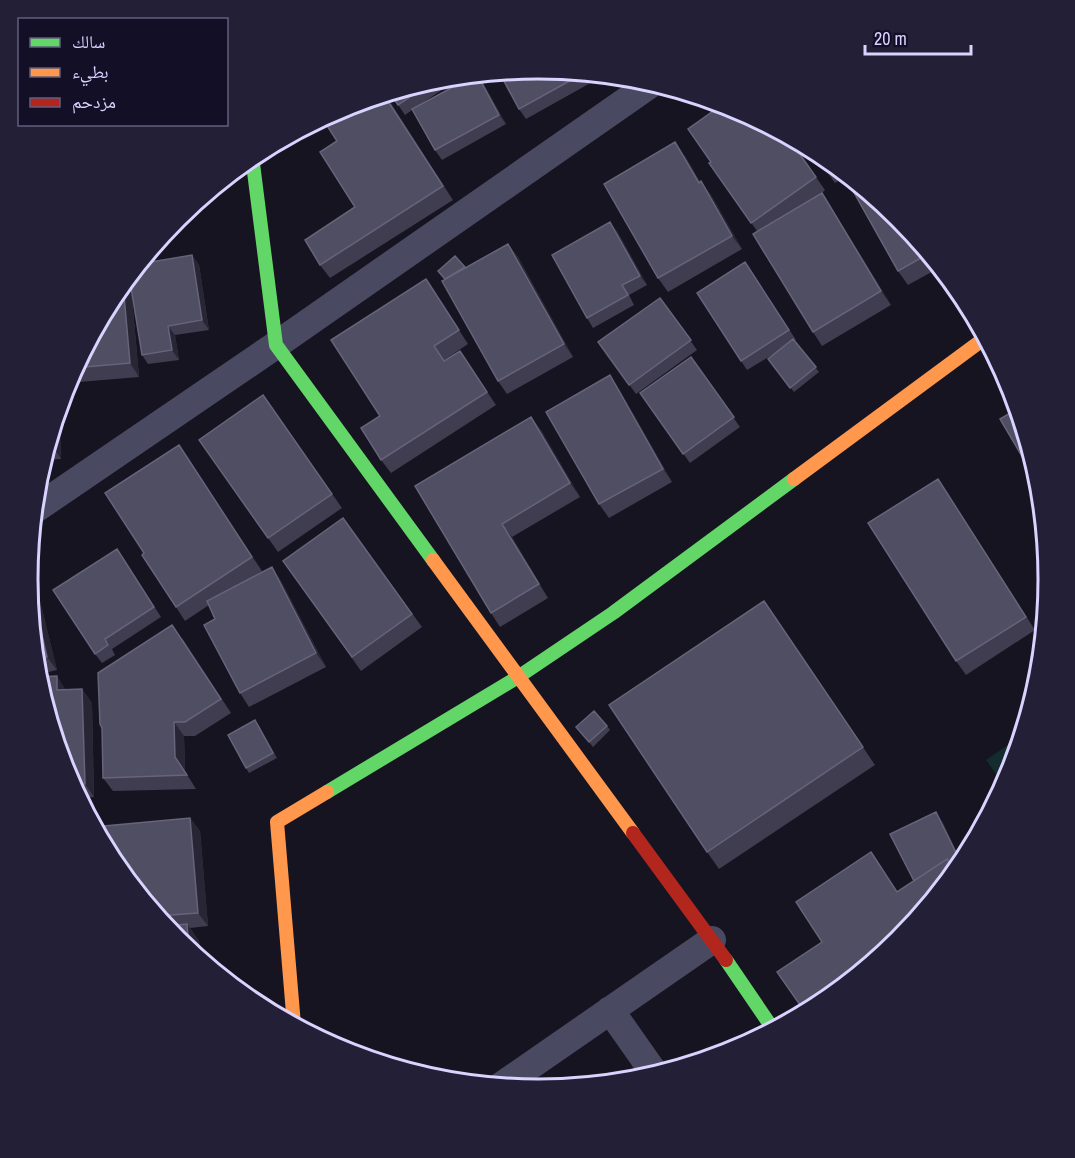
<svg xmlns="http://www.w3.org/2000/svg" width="1075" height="1158" viewBox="0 0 1075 1158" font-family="'Archivo Narrow','Noto Naskh Arabic',sans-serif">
<rect width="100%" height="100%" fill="#161421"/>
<path fill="#132c2d" d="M1021,736l-12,39 -5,10 -18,-25z"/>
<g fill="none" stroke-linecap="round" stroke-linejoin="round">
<path stroke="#4a4962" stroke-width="28" d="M34,510l242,-165 376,-262
M610,1010l45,64
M501,1086l211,-146"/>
<path stroke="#63d668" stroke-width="14" d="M252,156l24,189 157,215
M327,792l191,-115 95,-64 181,-134
M726,960l47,69"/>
<path stroke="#ff974d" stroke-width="14" d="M794,479l191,-141
M433,560l200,273
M294,1025l-17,-203 50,-30"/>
<path stroke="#b3261e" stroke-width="14" d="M633,833l93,127"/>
</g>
<path fill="#403d50" d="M538,69l53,5 3,7 -68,38 -7,-10z
M463,76l-47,31 67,-24 23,41 -64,36 -7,-10 -23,-40 -7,5 -15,-22 48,-15z
M385,94l68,106 -123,78 -10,-13 35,-58 -18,-66z
M787,136l38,54 -3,3 9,14 60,98 -69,41 -9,-14 -56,-101 -48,-68z
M821,155l78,63 40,50 -31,17 -10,-14 -53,-94 -10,6 -10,-14z
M685,156l15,26 11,13 31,54 -74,43 -10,-14z
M617,231l30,54 -18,10 5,10 -41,23 -6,-10z
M508,244l10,13 55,100 -66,37 -9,-13 -54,-102z
M192,255l7,10 10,65 -34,5 4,25 -31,4 -6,-9 -11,-69 8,91 -60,5 -7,-10 41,-77 26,-31z
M745,262l51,78h-2l25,32 -25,20 -26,-33 12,-9 -33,20 -6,-9z
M426,279l42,65 -24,16v1l16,-10 36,54 -105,68 -10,-13 -1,-44z
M660,298l37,52 -61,44 -38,-52z
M691,357l49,70 -50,36 -50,-70z
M619,389l53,93 -63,36 -10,-14z
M263,395l79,113 -64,44 -79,-112z
M59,407l2,52 -18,1z
M1017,409l21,71 1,3 -9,-13z
M541,430l39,67 -68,40 36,61 -48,29 -9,-14 -76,-127z
M188,458l74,113 -11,7 21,-11 9,14 45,86 -77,40 -9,-14 -25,-74 -6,-14 -24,16 -9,-14 -32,-54z
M947,492l88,138 -69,45 -10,-14z
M343,518l79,109 -61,44 -78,-110z
M123,558l38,59 -49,32 3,6 -13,8 -7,-9z
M27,580h2l9,13 19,77 -21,5z
M776,618l99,147 -156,104 -12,-17z
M182,638l49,75 -36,23h-11l1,35 11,18 -83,2 -10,-13z
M82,689l10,14 2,94 -16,1 -12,-24v-84z
M258,724l19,34 -28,15 -3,-5z
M607,726l3,4 -17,17 -17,-20z
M190,818l10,13 8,95 -18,2 9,13 2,19 -25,-20 -63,-78z
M942,821l20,42 -64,77 -76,2 92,-61z"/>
<path fill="#282635" d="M477,74l6,9 23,41 -7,-9z
M385,94l68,106 -69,-105z
M675,142l10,14 23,41 -9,-14z
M701,181l10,14 31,54 -10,-13z
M822,193l9,14 60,98 -10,-14z
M610,222l7,9 30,54 -7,-9z
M508,244l10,13 55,100 -9,-13z
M192,255l7,10 10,65 -7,-10z
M130,275l9,102 -9,-14 -7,-79z
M168,326l7,9 4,25 -7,-10z
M610,375l9,14 53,93 -9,-13z
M59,407l2,52 -9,-14 -1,-13z
M531,417l10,13 39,67 -10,-14z
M179,445l9,13 74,113 -10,-14z
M938,479l9,13 88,138 -9,-13z
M502,524l10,13 36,61 -9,-14z
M272,567l9,14 45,86 -10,-14z
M29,580l9,13 19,77 -10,-13z
M57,676l9,14h-9z
M82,689l10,14 2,94 -9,-13z
M174,722l10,14 1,35 11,18 -21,-32z
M936,812l6,9 20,41v1z
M190,818l10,13 8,95 -10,-13z
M187,924l12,17 2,19 -12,-10z"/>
<path fill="#504e63" stroke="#66637b" stroke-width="1.5" d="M538,69l46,4 -65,36 -20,-37z
M477,74l22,41 -64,35 -23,-41z
M438,78l-40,27 -8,-12z
M384,95l59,91 -123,79 -15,-25 50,-33 -35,-55 17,-11 -15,-23 20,-11z
M723,104l10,3 54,29 29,41 -65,46 -42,-60 2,-1 -23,-33z
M675,142l24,41 2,-2 31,55 -74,42 -54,-94z
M813,150l8,5 12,9 -8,5z
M843,173h1l55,45 29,36 -30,17z
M822,193l59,98 -68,41 -60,-98z
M610,222l30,54 -18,9 6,10 -41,23 -35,-63z
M508,244l56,100 -66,37 -56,-100z
M192,255l10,65 -34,6 4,24 -30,5 -13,-80 10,-11z
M455,256l10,11 -20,12 -7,-8z
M745,262l44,68 -48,31 -44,-68z
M426,279l33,51 -25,16 10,15 16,-10 27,41 -106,68 -20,-32 19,-12 -49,-76z
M123,284l7,79 -56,5 39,-73z
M660,298l31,42 -62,45 -31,-43z
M793,339l23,28 -26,21 -22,-29z
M691,357l43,60 -51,37 -43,-61z
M610,375l53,94 -64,35 -53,-92z
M263,395l69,99 -64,44 -69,-98z
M1017,409l17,58 -4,3 -30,-51z
M531,417l39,66 -68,41 37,60 -48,29 -76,-127z
M51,432l1,13h-5z
M179,445l73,112 -76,50 -34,-52 2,-2 -39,-60z
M938,479l88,138 -70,44 -88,-138z
M343,518l69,96 -60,43 -69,-96z
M117,549l37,58 -49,32 3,6 -13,9 -42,-64z
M272,567l44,86 -76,40 -36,-68 11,-6 -8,-18z
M27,580h2l18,77 -12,2z
M764,601l99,146 -156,105 -98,-147z
M172,625l49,74 -36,23h-11l1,35 12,18 -84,3 -1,-50 -2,-4 -2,-51z
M57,676v14l25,-1 3,95h-14l-5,-10 -29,-97z
M594,711l13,15 -18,16 -13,-15z
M255,720l18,33 -27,15 -18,-33z
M936,812l24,49 -9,5 -4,-7 -33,22 -24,-47z
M190,818l8,95 -41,3 -44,-54 -19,-35z
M871,852l26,40 50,-33 8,13 -57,68 -77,64 -16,8 -28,-40 45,-30 -26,-40z
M187,924l2,26 -13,-10 -11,-14z"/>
<path d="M0 0H1075V1158H0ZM38 579a500 500 0 1 1 1000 0a500 500 0 1 1-1000 0Z" fill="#231f37" fill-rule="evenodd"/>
<path fill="none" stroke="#d9d4ff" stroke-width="3" d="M38 579a500 500 0 1 1 1000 0a500 500 0 1 1-1000 0Z"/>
<rect x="18" y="18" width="210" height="108" fill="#130f26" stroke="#625e7d" stroke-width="1.5"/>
<rect x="30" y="38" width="30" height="9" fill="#63d668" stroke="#625e7d" stroke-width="1.5"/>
<text x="72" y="48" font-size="18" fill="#d9d4ff">سالك</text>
<rect x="30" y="68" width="30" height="9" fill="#ff974d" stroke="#625e7d" stroke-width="1.5"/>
<text x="72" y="78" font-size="18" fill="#d9d4ff">بطيء</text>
<rect x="30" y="98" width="30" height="9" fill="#b3261e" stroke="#625e7d" stroke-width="1.5"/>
<text x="72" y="108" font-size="18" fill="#d9d4ff">مزدحم</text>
<path d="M865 45v9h106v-9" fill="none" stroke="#d9d4ff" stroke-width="3"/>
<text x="874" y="45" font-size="18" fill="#d9d4ff" stroke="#130f26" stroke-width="4.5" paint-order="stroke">20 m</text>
</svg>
